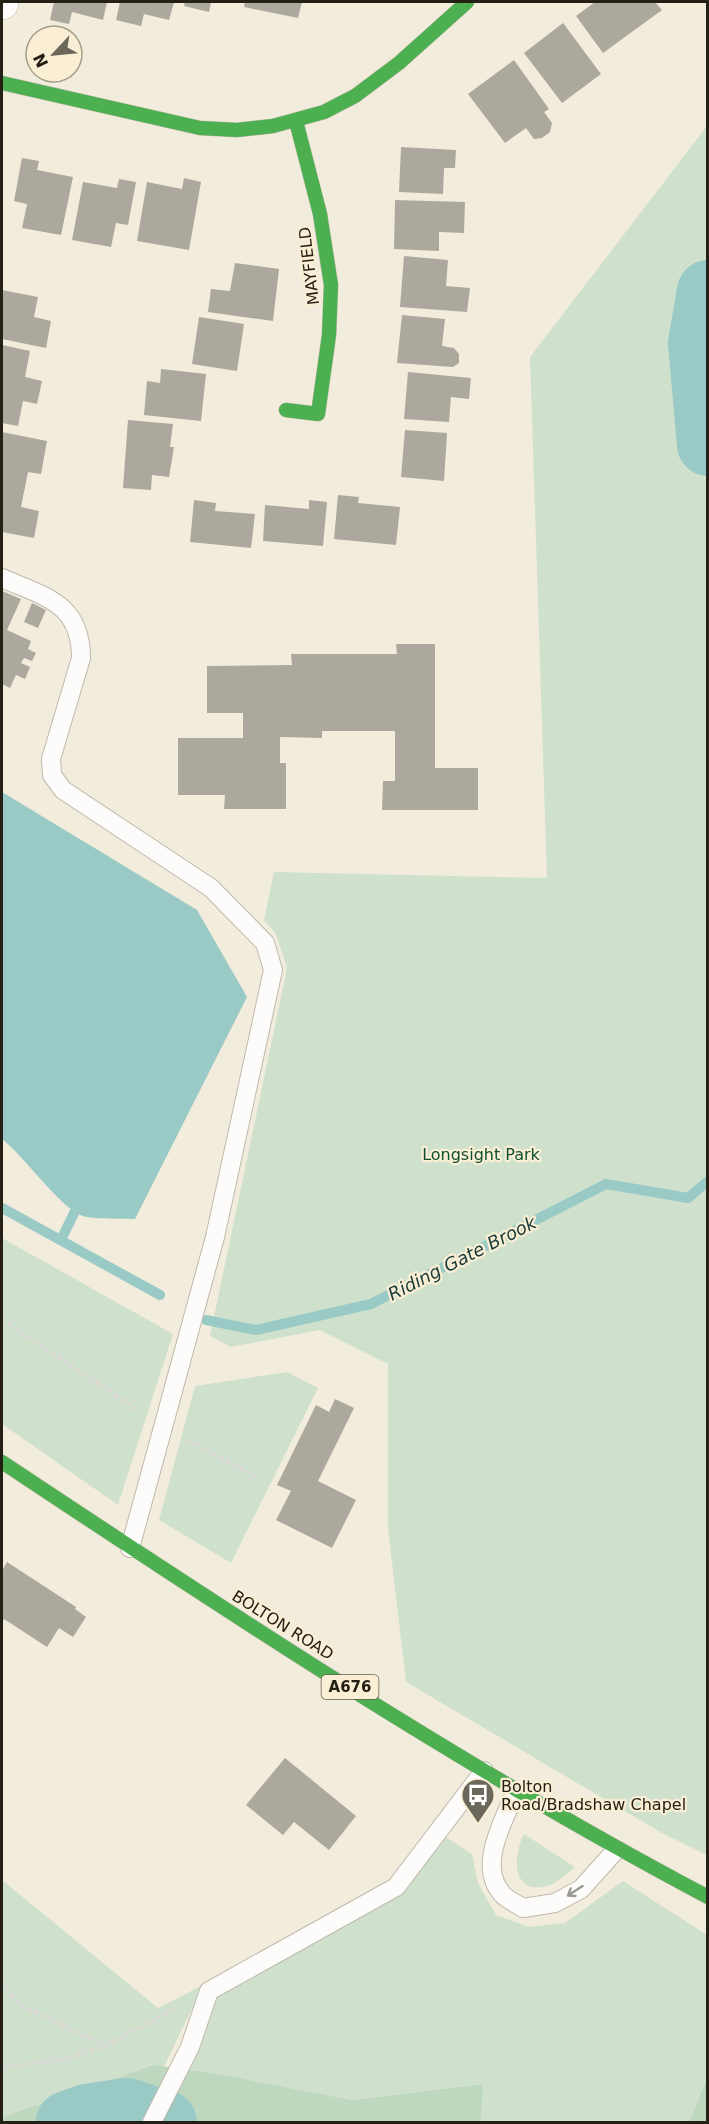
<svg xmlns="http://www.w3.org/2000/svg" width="709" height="2124" viewBox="0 0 709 2124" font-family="'DejaVu Sans',sans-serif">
<rect width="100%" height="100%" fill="#f2ecdc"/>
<path fill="#cfe1cd" d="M707,126v1729l-45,-22 -256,-151 -18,-154v-164l-68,-34 -89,17 -21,-11 77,-368 -11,-34 -12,-14 10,-48 273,6 -17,-521z
M2,1238l171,96 -55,171 -116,-81z
M287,1372l31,16 -87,175 -72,-43 36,-134z
M438,1832l34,22 6,29 18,32 33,12 36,-4 58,-42 84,54v143l-18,44h-208l2,-38 -131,16 -164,-30 21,-79 187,-104z
M524,1834l51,33c-9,8 -20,18 -32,20 -33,5 -29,-34 -19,-53z
M2,1880l156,128 45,-23 -39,82 -12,-2 -150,52z"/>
<path fill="#bed8bf" d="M153,2065l64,9 135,26 131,-16 -2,38h-479v-5z
M707,2078v44h-18z"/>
<path fill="#9acac5" d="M2,792l195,118 50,87 -112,222c-16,-1 -37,1 -52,-3 -22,-7 -59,-60 -81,-77z"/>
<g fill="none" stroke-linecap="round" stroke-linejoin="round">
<path stroke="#9acac5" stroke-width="10" d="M2,1208l158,87
M61,1240l14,-29
M206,1320l50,10 115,-26 235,-120 82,14 20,-17"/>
<path stroke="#9acac5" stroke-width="62" d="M708,291l-9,52 9,102
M67,2122l19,-7 41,-6 39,13"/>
</g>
<path fill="#ada89d" d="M54,2h53l-4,18 -31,-8 -3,12 -19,-4z
M120,2h54l-5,18 -25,-6 -3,12 -25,-6z
M185,2h26l-2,10 -25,-6z
M245,2h57l-4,16 -54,-11z
M595,2h60l7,8 -59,43 -27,-37z
M563,23l38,51 -39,29 -38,-50z
M514,60l35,49 -5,3 8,11 -2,9 -8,6 -8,1 -8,-11 -21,15 -37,-49z
M401,147l55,3 -1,18h-11l-1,26 -44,-2z
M22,158l17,3 -2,9 36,7 -12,58 -39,-7 5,-24 -13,-3z
M184,178l17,4 -12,68 -52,-9 10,-59 35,7z
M119,179l17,3 -8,43 -12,-2 -5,24 -39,-7 11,-58 34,6z
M395,200l70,2 -1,31 -25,-1v19l-45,-2z
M404,256l44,4 -2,26 24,2 -3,24 -67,-5z
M235,263l44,6 -6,52 -65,-9 3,-23 19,2z
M2,290l36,7 -4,20 17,4 -5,27 -44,-9z
M402,315l43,4 -3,27 12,2 5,6v9l-6,4 -56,-4z
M199,317l45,7 -7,47 -45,-7z
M2,345l28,6 -5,26 17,4 -5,23 -14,-3 -5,25 -16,-3z
M161,369l45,5 -5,47 -57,-6 3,-34 13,2z
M408,372l63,6 -2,21 -18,-2 -2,25 -45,-3z
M128,420l45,4 -3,23h4l-5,30 -17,-2 -1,15 -28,-2z
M405,430l42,3 -3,48 -43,-4z
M2,432l45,9 -6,33 -13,-2 -7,35 18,4 -5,27 -32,-6z
M338,495l21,2 -1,6 42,4 -4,38 -62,-6z
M194,500l22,3 -1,8 40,3 -4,34 -61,-6z
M309,500l18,2 -4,44 -60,-5 2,-36 44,4z
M2,591l19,8 -14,31 24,11 -3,8 8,4 -4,8 -8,-3 -3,5 9,4 -5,12 -9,-4 -6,13 -8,-4z
M32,603l14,7 -8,18 -14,-6z
M396,644h39v124h43v42h-96l1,-29h12v-50h-73v7l-42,-1v26h6v46h-62l1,-14h-47v-57h65v-25h-36v-47l85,-1 -1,-11h106z
M335,1399l19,9 -36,73 38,19 -24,48 -56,-28 15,-29 -14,-6 39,-80 13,7z
M7,1562l69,45 -1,2 11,8 -13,20 -14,-9 -12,19 -43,-28 -2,4v-52z
M285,1758l71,58 -27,34 -35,-28 -11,13 -37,-30z"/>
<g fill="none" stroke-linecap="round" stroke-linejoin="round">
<g stroke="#beb9ad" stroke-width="20">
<path id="lane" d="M2,578c43,19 79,25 79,80l-30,101 1,16 11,15 148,98 54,55 8,27 -58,267 -85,311
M516,1791c-12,30 -40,75 -13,104 5,5 14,9 20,13l32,-5 26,-14 35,-39
M152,2122l38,-75 19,-56 187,-104 88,-116"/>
</g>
<g stroke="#beb9ad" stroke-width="34">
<path id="street" d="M2,3v-1"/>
</g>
<g stroke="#beb9ad" stroke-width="15">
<path id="fast" d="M2,83l198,45 37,2 36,-4 51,-14 31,-16 44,-33 68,-61
M286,410l32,4 11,-79 2,-50 -11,-71 -24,-93
M2,1462c230,153 462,306 706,435"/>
</g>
<path stroke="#dbd9d5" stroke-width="4" stroke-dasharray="4.5 3" stroke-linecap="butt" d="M2,1319l137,92
M186,1440l71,37
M2,1982l15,21 86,42
M2,2067l65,-8 38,-13 69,-37"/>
<use href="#lane" stroke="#fdfcfa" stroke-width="18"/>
<use href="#street" stroke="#fdfcfa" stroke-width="33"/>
<use href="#fast" stroke="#4caf50" stroke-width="14"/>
</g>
<defs><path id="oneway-shaft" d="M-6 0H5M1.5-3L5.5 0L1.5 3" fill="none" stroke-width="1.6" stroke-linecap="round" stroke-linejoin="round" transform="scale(1.5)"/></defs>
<use stroke="#9b9993" href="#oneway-shaft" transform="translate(575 1891) rotate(147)"/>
<defs>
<g id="bus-pin" transform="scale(1.725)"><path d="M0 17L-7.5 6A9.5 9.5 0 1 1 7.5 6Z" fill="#6c675b" stroke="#faefd4"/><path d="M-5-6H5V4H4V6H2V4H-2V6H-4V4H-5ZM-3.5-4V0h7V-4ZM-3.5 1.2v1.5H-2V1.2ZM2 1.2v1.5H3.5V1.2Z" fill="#fff"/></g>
</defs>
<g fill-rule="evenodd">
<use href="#bus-pin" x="478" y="1795"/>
</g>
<g text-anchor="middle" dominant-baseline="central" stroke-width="4.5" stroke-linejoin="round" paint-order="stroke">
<rect fill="#faefd4" stroke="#645e4f" stroke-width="1.5" x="321.5" y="1675" width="57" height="24" rx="4.5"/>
<g font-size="15" font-weight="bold" fill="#242016">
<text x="350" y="1687">A676</text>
</g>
<g font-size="16" fill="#242016" stroke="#faefd4">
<text transform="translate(309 266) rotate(-97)">MAYFIELD</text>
<text transform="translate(283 1625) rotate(32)">BOLTON ROAD</text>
</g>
<g font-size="16" fill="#0f4f31" stroke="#faefd4">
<text x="481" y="1154">Longsight Park</text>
</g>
<g font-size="16" fill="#242016" stroke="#faefd4" text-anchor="start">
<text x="501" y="1786">Bolton<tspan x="501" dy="18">Road/Bradshaw Chapel</tspan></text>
</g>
<g font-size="18" font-style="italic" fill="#183b3b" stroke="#faefd4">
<text transform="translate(462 1258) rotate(-27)">Riding Gate Brook</text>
</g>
</g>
<rect width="709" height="2124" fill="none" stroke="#242016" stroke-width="6"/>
<g transform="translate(54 54) rotate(244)"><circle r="28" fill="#faefd4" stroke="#a49c88" stroke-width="1.5"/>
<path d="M0-4.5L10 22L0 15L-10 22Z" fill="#6c675b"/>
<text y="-9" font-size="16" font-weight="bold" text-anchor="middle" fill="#242016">N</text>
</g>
</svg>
